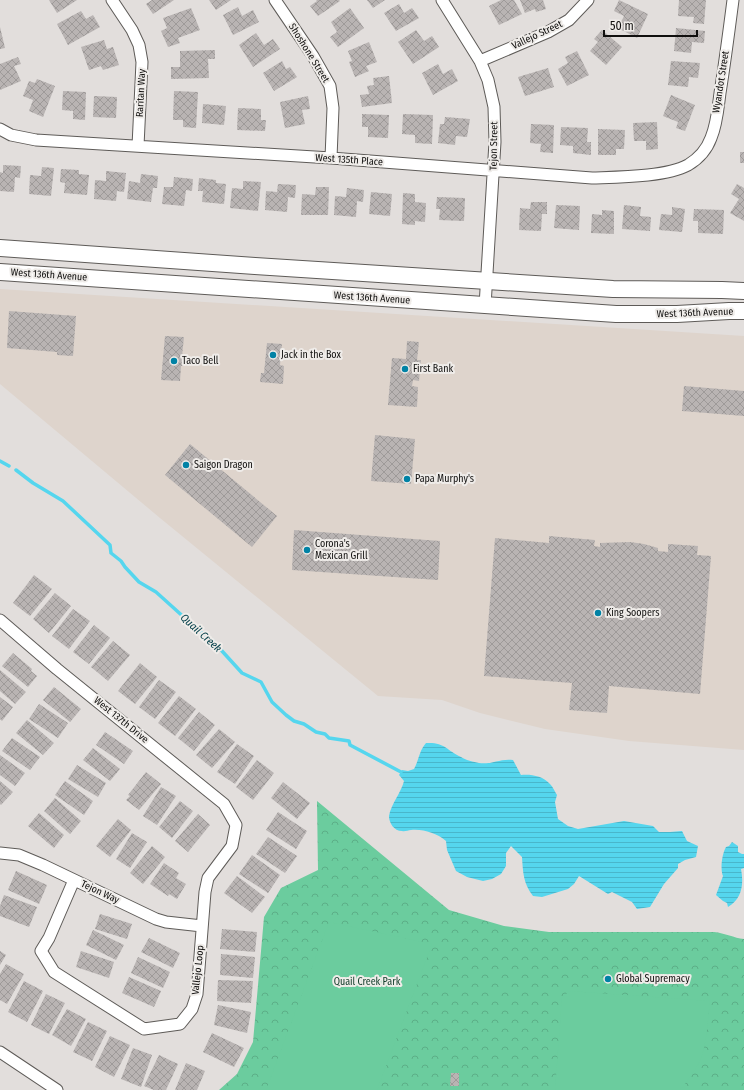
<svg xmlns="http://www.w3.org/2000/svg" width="744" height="1090" viewBox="0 0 744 1090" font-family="'Fira Sans Condensed',sans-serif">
<defs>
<pattern id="park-crowns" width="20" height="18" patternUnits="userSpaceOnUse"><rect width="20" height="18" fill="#6bcc9e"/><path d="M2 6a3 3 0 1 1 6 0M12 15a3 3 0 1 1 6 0" fill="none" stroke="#5cae87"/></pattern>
<pattern id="water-rules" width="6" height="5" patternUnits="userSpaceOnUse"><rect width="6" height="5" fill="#55d6ee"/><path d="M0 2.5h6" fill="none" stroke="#49b6cb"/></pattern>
<pattern id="building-cross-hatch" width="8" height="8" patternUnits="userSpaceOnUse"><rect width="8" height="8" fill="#b9b4b3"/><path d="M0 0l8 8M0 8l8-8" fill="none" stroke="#9e9a99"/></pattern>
</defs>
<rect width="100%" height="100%" fill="#e2dedc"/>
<path fill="#ded4cc" d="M0,289l744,47v414l-115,-9 -84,-12 -65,-16 -38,-13 -64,-4 -218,-178 -160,-134z"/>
<path fill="url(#park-crowns)" d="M317,801l132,109 55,16 45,6h165c11,1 20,6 30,7v151h-525l18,-16 16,-32 11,-125 17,-29 37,-18z"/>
<path fill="#6bcc9e" d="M329,922l103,22 -55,146h-111z
M569,991l141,10c-2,17 -3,41 -9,57 -5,12 -13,22 -21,32h-125l7,-92z"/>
<path fill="url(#water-rules)" d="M426,743c19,-1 20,7 35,14 4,3 13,5 18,6 12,2 22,-5 34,-3l8,15c10,-1 22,1 29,9 3,3 5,8 7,11l-2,7 3,17 10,7 10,3 46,-8 29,5 6,6h11l12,-1 5,10 11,5 -2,11 -11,3 -7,4v4l-14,16 -14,23 -13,2 -5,-7 -20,-10 -4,2 -29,-18 -5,8 -6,5 -26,8 -9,-1c-10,-13 -10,-24 -11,-39l-11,-11 -5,7v13l-5,8 -9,5 -9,2 -16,-4 -11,-6 -9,-21 -1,-9c-10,-8 -22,-12 -35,-11 -3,0 -6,2 -9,1 -8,0 -13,-8 -13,-15 2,-12 12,-23 15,-35l-5,-6 3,-5 6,1 6,-2c5,-9 5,-18 12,-26z
M732,842l6,4v6l4,2h2v14l-3,1c3,15 1,30 -13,38l-1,-4 -4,-2 -7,-6 7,-19c-3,-7 -1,-22 3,-29l3,-1z"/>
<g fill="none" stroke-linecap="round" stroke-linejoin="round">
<path stroke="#55d6ee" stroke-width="3.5" d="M0,461l9,5
M16,470l17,13 30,18 47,44 1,8 10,8 4,6 14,15 17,10 41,37 15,11 30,33 19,9 11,20 14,13 8,6 10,3 12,8 9,2 4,4 20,3 1,4 51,27"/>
</g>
<path fill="url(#building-cross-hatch)" d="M49,0h28l-20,13z
M152,0h22l-21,14 -7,-10z
M209,0h22l-15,10z
M316,0h23l1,1 -22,15 -8,-10 7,-5z
M367,0h18l-12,8z
M501,0h13l8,14 -23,11 -10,-19z
M520,0h23l3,9 -10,3 -1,-3 -10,4z
M619,0l29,14 -11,24 -19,-10 6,-12 -10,-5z
M679,0h27l-2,24 -11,-1 1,-6 -16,-1z
M399,4l5,9 8,-5 7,10 -23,13 -12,-18z
M238,7l4,9 11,-6 6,12 -26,13 -10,-20z
M191,8l9,22 -22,8 2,5 -12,4 -7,-16 6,-3 -4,-10z
M350,8l14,20 -26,19 -8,-10 7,-5 -6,-10z
M81,11l5,8 7,-4 7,12 -32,18 -11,-21z
M0,27l5,21 -5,1z
M676,28l29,3 -1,12 -12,-1 -1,11 -17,-2z
M416,30l8,11 8,-5 7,11 -26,17 -15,-22z
M602,30l20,17 -16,18 -16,-14 8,-9 -4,-3z
M256,33l8,12 9,-6 7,10 -27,18 -14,-22z
M104,40l3,9 6,-2 6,18 -16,5 -2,-4 -12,4 -8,-23z
M369,42l8,20 -11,4 3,5 -14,6 -6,-15 3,-1 -4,-10z
M215,50v9h-7l1,19 -38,1v-12h9v-16z
M577,51l12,24 -22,11 -9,-17 10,-6 -3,-6z
M18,57l3,7 -7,2 7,15 -21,9v-26z
M282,61l4,8 4,-2 7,10 -23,14 -11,-18z
M671,61l29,2 -2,15 -9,-1 -1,10 -20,-2z
M438,64l5,10 9,-5 6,12 -25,14 -11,-22z
M548,68l6,19 -29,9 -7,-19z
M389,76l3,27 -30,4 -2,-12 9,-1 -2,-8 7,-1 -1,-7z
M37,79l18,7 -12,31 -14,-6 4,-11 -10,-4 6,-15 6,2z
M63,91l23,1 -1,28 -12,-1v-8l-11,-1z
M174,91l24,1 -2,36 -13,-1v-7h-10z
M671,95l24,10 -10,26 -9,-3 2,-6 -15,-6z
M94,96l23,1 -1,21 -23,-1z
M308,96l2,13 -8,1 3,14 -20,4 -5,-26z
M203,104l23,2 -2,19 -22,-2z
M238,108l23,1v11h5l-1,11 -28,-1z
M362,114l27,1 -1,23 -20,-1v-10h-6z
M403,114l30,1 -1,29 -17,-1v-8l-13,-1z
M445,117l25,2 -3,18 -11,-1 -1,9 -17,-2 2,-19h4z
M657,122l1,27 -12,1v-9h-12l-1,-18z
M531,124l23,1 -1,28 -13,-1 1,-8 -11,-1z
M561,127l27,1 -1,14h4v13l-18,-2v-7l-13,-1z
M598,129l27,1 -1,19h-8v6h-18z
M740,152h4v11h-4z
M3,165l18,1 -1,12 -5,-1 -1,15 -14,-1v-19l3,1z
M42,167l12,1 -3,28 -22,-2 1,-19 11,1z
M61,169l18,1v4l10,1 -2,20 -23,-2 1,-10 -5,-1z
M106,171l20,2 -2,19 -7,-1 -1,10 -22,-2 1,-19 11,1z
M141,174l17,2 -1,12h-4l-2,14 -24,-3 2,-18 11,2z
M174,177l19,2 -1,12 -6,-1 -2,16 -22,-2 2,-17h9z
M199,178l17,2v3l10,1 -2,20 -22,-2 1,-11h-5z
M243,181l18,1 -3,29 -28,-3 2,-20 11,1z
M278,184l18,1 -1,13 -7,-1 -1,15 -22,-2 1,-19 11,1z
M737,184l7,4v33l-14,-8 9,-14 -8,-5z
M316,187h13l-1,28h-27l1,-21 13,1z
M347,188l17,2 -1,12 -6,-1 -1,16 -22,-2 1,-19 11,1z
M371,192l21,2 -2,22 -21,-2z
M403,193l12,1v8l11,1 -1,19 -10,-1v4l-13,-1z
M437,197l28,1 -1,23 -25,-1 1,-11h-4z
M531,202h16v12h-5l-1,17 -22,-1 1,-22 10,1z
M556,205l24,1 -1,24 -25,-2z
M624,205l17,2 -1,9 11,1 -1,14 -28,-2z
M672,207l13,2 -3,23 -23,-2 2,-16 11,1z
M694,209l30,1 -1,24 -25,-1v-12h-5z
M602,210l12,1v23l-23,-1 1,-19 10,1z
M9,311l67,5 -3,40 -16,-1v-3l-50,-4z
M165,336l19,1 -2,19 4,1 -1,9h-4l-1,15 -19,-1z
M407,341l12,1 -2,18h4l-2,21 -6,-1 -1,6 6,1 -1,20 -29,-2 4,-47 14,1z
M267,343l15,1 -2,21 4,1 -1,18 -23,-2 1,-9h3z
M684,386l60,5v25l-62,-5z
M375,435l40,4 -4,45 -40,-3z
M190,444l87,72 -25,31 -87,-72z
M294,530l146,11 -2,39 -146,-10z
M549,536l46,4 -1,6 6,1v-4l30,-1 14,2 14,4v3l10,1v-8l30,2 -1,9 14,1 -11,138 -91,-8 -2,27 -38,-3 3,-27 -88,-7 11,-138 54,5z
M34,575l18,14 -22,27 -17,-13z
M55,593l16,13 -22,27 -16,-14z
M73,609l17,12 -21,28 -17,-13z
M94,625l16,13 -21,26 -16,-12z
M113,641l17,14 -22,26 -17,-14z
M13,653l19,16 -1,2 6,5 -9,11 -26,-21z
M140,663l17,14 -22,27 -17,-13z
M0,670l26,22 -11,12 -15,-13z
M159,680l17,12 -21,27 -16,-12z
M54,687l27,22 -11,13 -27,-22z
M179,696l17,13 -21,27 -17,-13z
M0,697l13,10 -11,14 -2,-2z
M39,704l29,19 -10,15 -29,-19z
M199,712l16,13 -21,26 -16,-13z
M27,720l27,23 -11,12 -27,-22z
M219,729l16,13 -23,26 -16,-13z
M105,732l28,19 -9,13 -28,-19z
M12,738l28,19 -10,13 -28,-19z
M237,744l17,12 -19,28 -18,-12z
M93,748l27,21 -10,12 -27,-21z
M0,755l25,18 -10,13 -15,-11z
M257,760l17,13 -21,27 -17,-13z
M77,765l29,18 -8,14 -30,-18z
M146,772l15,12 -22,26 -13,-10 4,-4 -2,-1z
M0,781l13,11 -12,13 -1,-1z
M65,781l28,20 -9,14 -29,-20z
M283,782l27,21 -13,16 -26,-21z
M161,787l15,9 -19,29 -14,-9z
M55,798l26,23 -11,13 -26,-23z
M180,801l13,10 -21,27 -13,-11z
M278,812l29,19 -11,18 -30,-19z
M39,813l25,22 -10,13 -26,-22z
M198,814l12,11 -22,27 -13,-11z
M118,819l13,11 -21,27 -14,-11z
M132,833l15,9 -17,26 -14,-9z
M268,837l29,19 -12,17 -29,-19z
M152,846l13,11 -22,27 -13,-11z
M252,855l28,20 -12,18 -29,-19z
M164,863l15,10 -3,5 10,6 -9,15 -8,-5 -1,2 -18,-12z
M16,871l31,14 -8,19 -31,-14z
M237,876l28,21 -13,16 -28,-20z
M4,895l33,12 -8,20 -29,-11v-10z
M100,914l32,10 -5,15 -32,-10z
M222,929l35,3 -2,20 -35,-3z
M93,930l31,15 -8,15 -30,-15z
M149,938l31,15 -7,15 -32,-16z
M0,951l6,4 -6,10z
M81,951l33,11 -5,16 -33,-11z
M221,954l34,3 -2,21 -33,-3z
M138,957l32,15 -7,16 -32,-15z
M6,964l18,10 -17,30 -7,-4v-26z
M129,977l32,14 -7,16 -32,-14z
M218,980l35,1 -2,22 -34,-2z
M24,981l19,10 -16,31 -19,-10z
M46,994l19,9 -16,31 -18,-9z
M218,1005l33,7 -4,21 -33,-8z
M67,1009l19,10 -15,27 -19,-11z
M88,1022l19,9 -15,30 -19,-9z
M212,1033l32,15 -10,19 -31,-15z
M110,1036l20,9 -16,32 -19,-10z
M133,1048l19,7 -11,32 -20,-8z
M159,1055l19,9 -12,26h-12l-10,-4z
M186,1063l19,8 -8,19h-22z
M451,1073h8v13h-9z"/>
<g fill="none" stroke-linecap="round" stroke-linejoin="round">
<g stroke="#5e5b58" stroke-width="13">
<path id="street" d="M112,0l20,30 7,15 3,17 -4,84
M275,0l38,56 17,30 3,22 -2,50
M442,0l38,61 8,19 6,27 1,35 -10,164
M480,61l68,-29 21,-12 19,-20
M0,129l11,6 25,5 295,18 261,20c26,-1 74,-1 96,-13 10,-6 19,-16 23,-27 6,-14 7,-30 9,-45 5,-31 9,-62 13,-93
M0,620l57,49 167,135 12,21 -4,21 -24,32 -3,14 -8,102 -5,15 -12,15 -36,5 -90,-57 -13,-21 8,-13 25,-58
M0,853l19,2 24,10 113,54 10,3 36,4
M0,1052l57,38"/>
</g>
<g stroke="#5e5b58" stroke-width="18">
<path id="secondary" d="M0,248l255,18 358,23 109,1 22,1
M0,272l616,42h61l52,-3h15"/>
</g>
<use href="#street" stroke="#fff" stroke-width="11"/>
<use href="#secondary" stroke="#fff" stroke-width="16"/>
</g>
<g fill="#0082a5" stroke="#efece9" stroke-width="1.5">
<circle cx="273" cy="355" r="4"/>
<circle cx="174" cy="361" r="4"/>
<circle cx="405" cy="369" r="4"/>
<circle cx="186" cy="465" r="4"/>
<circle cx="407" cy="479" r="4"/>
<circle cx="307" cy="550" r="4"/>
<circle cx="598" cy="613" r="4"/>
<circle cx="608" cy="979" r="4"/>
</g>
<g text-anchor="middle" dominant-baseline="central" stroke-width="4" stroke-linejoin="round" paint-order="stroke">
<g font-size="10" fill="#100f0e" stroke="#efece9">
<text transform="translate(537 35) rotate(-25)">Vallejo Street</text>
<text transform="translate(309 53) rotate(58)">Shoshone Street</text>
<text transform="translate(721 82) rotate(-81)">Wyandot Street</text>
<text transform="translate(141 93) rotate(-87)">Raritan Way</text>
<text transform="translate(494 146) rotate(-89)">Tejon Street</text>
<text transform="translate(349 160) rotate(4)">West 135th Place</text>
<text transform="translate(49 275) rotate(4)">West 136th Avenue</text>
<text transform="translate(372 298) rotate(4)">West 136th Avenue</text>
<text transform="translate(695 313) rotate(-2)">West 136th Avenue</text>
<text transform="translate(121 720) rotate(39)">West 137th Drive</text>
<text transform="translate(100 892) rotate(25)">Tejon Way</text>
<text transform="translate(198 970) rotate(-84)">Vallejo Loop</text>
</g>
<g font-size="10" fill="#100f0e" stroke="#efece9" text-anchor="start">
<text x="281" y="355">Jack in the Box</text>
<text x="182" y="361">Taco Bell</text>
<text x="413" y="369">First Bank</text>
<text x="194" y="465">Saigon Dragon</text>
<text x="415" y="479">Papa Murphy's</text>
<text x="315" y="544">Corona's<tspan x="315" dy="12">Mexican Grill</tspan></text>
<text x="606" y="613">King Soopers</text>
<text x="616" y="979">Global Supremacy</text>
</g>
<g font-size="10" fill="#0e3a27" stroke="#efece9">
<text x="367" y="982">Quail Creek Park</text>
</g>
<g font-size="11" font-style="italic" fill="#003d47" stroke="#efece9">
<text transform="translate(201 633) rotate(42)">Quail Creek</text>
</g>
</g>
<path d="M604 30v6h93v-6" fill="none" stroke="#100f0e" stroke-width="2"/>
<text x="610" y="30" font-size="12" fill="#100f0e" stroke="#efece9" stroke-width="3" paint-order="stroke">50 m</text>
</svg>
